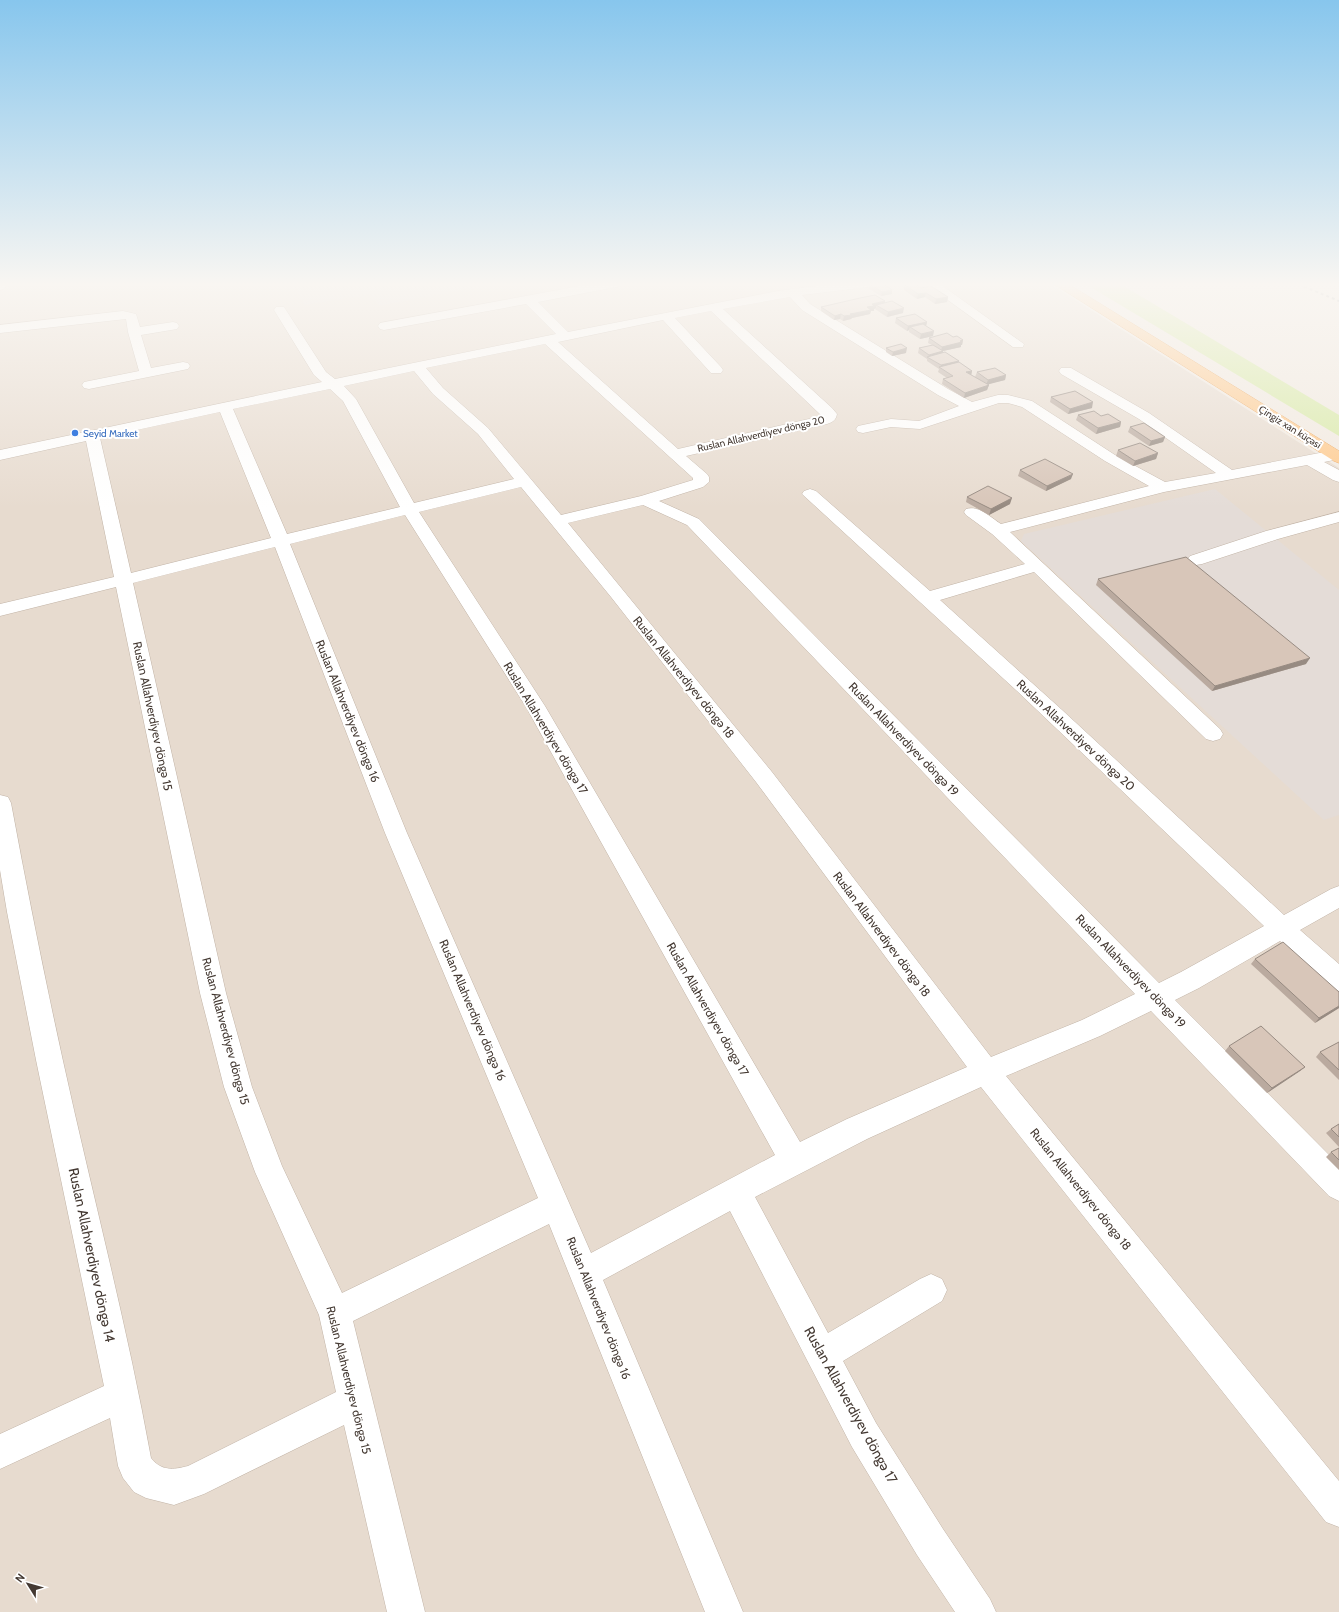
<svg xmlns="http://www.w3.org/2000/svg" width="1339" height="1612" viewBox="0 0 1339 1612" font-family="Cabin,sans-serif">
<rect width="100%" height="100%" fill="#f2eae1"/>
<path fill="#e7dbcf" d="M0,282h1047l292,186v1144h-1339z"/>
<path fill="#e4dcd7" d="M292,282h210l-123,24 -8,-12 -66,11z
M1215,489l124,101v225l-15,5 -303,-279 3,-7z"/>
<path fill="#d8eaa6" d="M1082,282h35l222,133v21z"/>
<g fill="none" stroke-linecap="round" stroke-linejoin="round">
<g stroke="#c1b3a6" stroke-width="1">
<path id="minor" d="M0,282h7l-3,7 -4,1z
M602,282h25l-2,2 -4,2 -83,16 30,30 210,-41 70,-9h34l-2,2 -4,2 -74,9 8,9 138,85 24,13 26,-7h10l24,6 83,54 50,27 51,-9 -77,-54 -78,-45 -2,-3 2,-3h10l78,45 83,57 103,-20 4,1v8l-15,3 15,8v12l-6,-2 -26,-15 -143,27 -154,40 210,197 3,5 -3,5 -7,2 -7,-2 -172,-167 -94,28 121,109 223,206 47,-26 8,-3v22l-39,22 39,34v27l-9,-3 -50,-47 -81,47 -24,12 164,165v36l-10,-5 -178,-185 -51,25 -94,40 333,405v46l-13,-5 -345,-435 -114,52 -112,58 73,136 92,-54 11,-5 11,5 5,11 -5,11 -99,60 33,62 67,106 47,70 6,13h-41l-38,-57 -65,-108 -122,-236 -127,69 140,332h-38l-156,-388 -196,97 72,291h-38l-43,-187 -140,69 -30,11 -28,-7 -12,-6 -11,-14 -5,-12 -8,-48 -110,51v-35l104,-48 -68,-326 -29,-148 -7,-42v-75l8,2 3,6c16,86 33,172 52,258 29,132 64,264 88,397 10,13 22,12 37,8l148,-74 -17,-77 -64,-143 -31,-85 -24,-94 -84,-406 -116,29v-12l114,-27 -28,-136 -86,19v-10l322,-68 -8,-7 -40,-65 2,-3h8l42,65 9,7 221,-45 -30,-30 -142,26 -4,-1 -2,-3 2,-3zM790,297l12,13 136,85 21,11 -40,15 -28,-2 -33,7 -2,3 2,3 5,1 28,-6 29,2 79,-26h9l14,4 83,54 44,25 -148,38c-11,-7 -22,-19 -35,-15l-2,3 2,3 26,19 33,30 -95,27 -114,-100 -6,-2 -6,2 -2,3 215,197 247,235 -83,46 -22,11 -460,-464 -40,-18 44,-14 6,-5v-5l-2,-3 -21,-18 141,-32c6,-2 9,-4 10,-10l-5,-6 -109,-99zM711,311l111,105 -144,33 -120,-107 105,-22 48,53h10l2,-3 -2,-3 -46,-49zM545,344l148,134v2l-52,16 -80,19 -73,-87 -45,-40 -17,-20zM414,371l19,23 45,40 36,45 -100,24 -58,-104 -12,-13zM330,389l13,12 57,106 -113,27 -54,-125zM220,412l51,126 -140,35 -31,-135zM521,487l90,110 145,185 211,285 -120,52 -47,23 -255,-436 -126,-194zM643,505l44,20 448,469 -53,26 -91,37 -219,-285 -204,-249zM405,515l121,192 249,448 -184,98 -184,-420 -117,-289zM275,547l110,286 153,365 -196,95 -60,-127 -30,-79 -26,-94 -93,-410z
M923,282h14l87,62 -1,3h-10z
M123,311l13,3 4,13 33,-5 4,1 2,3 -2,3 -36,6 10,33 32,-6 5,1 2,3 -2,3 -99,20 -5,-1 -2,-3 2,-3 55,-11 -11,-39 -2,-13 -126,14v-8z
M1339,512v10l-61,17 -76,25 -6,1 -6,-1 -3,-4 3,-4 76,-25z"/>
</g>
<g stroke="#eca356" stroke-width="1">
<path id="major" d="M1051,282h14l274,169v12l-5,-2z"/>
</g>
<use href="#minor" fill="#fff" fill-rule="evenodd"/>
<use href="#major" fill="#ffca8d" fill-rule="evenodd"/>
<path stroke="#939393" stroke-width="2" stroke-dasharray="3 3" stroke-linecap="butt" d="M1293,282l46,19"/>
</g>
<path fill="#baaa9f" d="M897,282h25v2l-6,1 5,3 27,9 -1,5 -12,2 -10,-7 -8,2 -13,-9v-3l-7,-4z
M870,284l22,10 -11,2 -12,-7z
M885,303l18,10 -16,4 -12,-8 1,-1 -2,1v2h-3l-1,3 -18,4 -1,1 -8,2 -3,-2 -6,1 -13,-9v-4z
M896,318l31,4 -1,4 7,10 -13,3 -11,-7v-2l-2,1 -12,-8z
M953,337l10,3 -1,5h-1v2l-18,4v2l29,18 -1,4 4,2 2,-5 29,3 -1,5 -18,4 2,1 -2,5 -23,8 -22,-14 1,-5 4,-1 -9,-6 1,-3 -12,-8v-2l-9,-6 1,-5 13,-3 -4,-2 1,-5z
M886,348l20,5 -14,3 -6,-4z
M1051,397l41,11 -24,6 -18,-12z
M1078,415l43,7 -1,5 -24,7 -20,-14z
M1130,427l35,10 -2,5 -14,4 -21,-14z
M1118,450l40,3 -2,6 -23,7 -17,-10z
M1020,470l51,9 -25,12 -28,-15z
M967,497l43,7 -21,11 -23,-13z
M1098,579l208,85 -94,27 -116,-106z
M1255,959l84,33v16l-24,15 -64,-59z
M1339,1042v38l-23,-23 4,-5z
M1229,1046l76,21 -5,4 -33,22 -42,-42z
M1339,1124v23l-13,-14 5,-4z
M1339,1148v22l-13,-13 5,-5z"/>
<path fill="#978b82" d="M911,282h11v2l-12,2z
M892,290v4l-11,2 1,-4z
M926,293l-1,4 -8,2 1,-5z
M948,297l-1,5 -12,2 1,-5z
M885,301v5l-9,-1v3l-2,1v2h-3l-1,3 -18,4 -1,1 -8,2 1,-5 23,-9 5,-3z
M904,308l-1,5 -16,4 1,-5z
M841,314l-1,5 -6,1 1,-4z
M927,322l-1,4 -16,1 -1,3 -2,1 1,-5z
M934,331l-1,5 -13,3 1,-5z
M963,340l-1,5h-1v2l-18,4 -1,5 -14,1 1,-2 12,-4 1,-4z
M907,348l-1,5 -14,3 1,-4z
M959,361l-1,5 -17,3v-4z
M972,371l-1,5 -5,-4z
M1006,375l-1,5 -19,5 2,-5z
M989,385l-2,5 -23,8 1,-5z
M1093,402l-1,6 -24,6 2,-5z
M1121,422l-1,5 -24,7 2,-6z
M1165,437l-2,5 -14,4 2,-5z
M1158,453l-2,6 -23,7 2,-5z
M1073,474l-2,5 -25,12 1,-5z
M1012,498l-2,6 -21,11 2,-6z
M1310,658l-4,6 -94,27 3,-5z
M1339,1006v2l-24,15 4,-5z
M1305,1067l-5,4 -33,22 5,-5z"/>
<path fill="#d8c6b9" stroke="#978b82" d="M878,282h3l11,8 -10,2 -12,-8z
M904,282h8l9,6 10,-2 17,11 -12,2 -10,-6 -8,1 -13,-9 3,-1z
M875,295l10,6 -13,3 2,2 -7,1 4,3 -21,4 2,1 -8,1 -3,-2 -6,2 -14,-9 39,-9z
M892,301l12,7 -16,4 -12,-7z
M915,314l12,8 -19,4 -12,-8z
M923,324l11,7 -13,3 -11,-7z
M947,333l6,4 4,-1 6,4 -3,1 2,1 -20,5 -13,-9z
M901,344l6,4 -14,4 -7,-4z
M933,345l10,6 -14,4 -10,-7z
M945,352l14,9 -18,4 -14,-8z
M959,362l13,9 -6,1 23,13 -24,8 -22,-14 10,-3 -14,-9z
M995,368l11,7 -18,5 -11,-8z
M1075,391l18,11 -23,7 -19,-12z
M1094,411l7,5 7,-2 13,8 -23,6 -20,-13z
M1144,423l21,14 -14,4 -21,-14z
M1140,443l18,10 -23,8 -17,-11z
M1045,459l28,15 -26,12 -27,-16z
M988,486l24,12 -21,11 -24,-12z
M1186,557l124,101 -95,28 -117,-107z
M1283,942l56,50v14l-20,12 -64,-59z
M1261,1026l44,41 -33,21 -43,-42z
M1339,1042v28l-19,-18z
M1339,1124v13l-8,-8z
M1339,1148v12l-8,-8z"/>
<linearGradient id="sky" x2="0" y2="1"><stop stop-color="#87c6ed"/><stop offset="0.56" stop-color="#f9f6f2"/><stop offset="1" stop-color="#f9f6f2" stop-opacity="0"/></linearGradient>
<rect width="1339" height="508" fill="url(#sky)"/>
<circle fill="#3f7fe0" stroke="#fff" stroke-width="1.5" cx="75" cy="433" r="4"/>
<g text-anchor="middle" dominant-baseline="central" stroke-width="4" stroke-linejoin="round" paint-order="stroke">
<g font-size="10" fill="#443932" stroke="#fff">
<text transform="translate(1290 427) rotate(32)">Çingiz xan küçəsi</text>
<text transform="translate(761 434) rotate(-13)">Ruslan Allahverdiyev döngə 20</text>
</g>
<g font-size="10" fill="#366cbe" stroke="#fff" text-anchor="start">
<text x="83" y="433">Seyid Market</text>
</g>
<g font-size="12" fill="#443932" stroke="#fff">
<text transform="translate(684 677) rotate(51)">Ruslan Allahverdiyev döngə 18</text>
<text transform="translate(348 711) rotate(68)">Ruslan Allahverdiyev döngə 16</text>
<text transform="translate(153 716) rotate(78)">Ruslan Allahverdiyev döngə 15</text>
<text transform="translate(546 728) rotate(59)">Ruslan Allahverdiyev döngə 17</text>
<text transform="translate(1076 735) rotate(43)">Ruslan Allahverdiyev döngə 20</text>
<text transform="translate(904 739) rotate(46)">Ruslan Allahverdiyev döngə 19</text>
<text transform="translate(882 934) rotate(53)">Ruslan Allahverdiyev döngə 18</text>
<text transform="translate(1131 971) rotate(46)">Ruslan Allahverdiyev döngə 19</text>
<text transform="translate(708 1009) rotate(60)">Ruslan Allahverdiyev döngə 17</text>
<text transform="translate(473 1010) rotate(67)">Ruslan Allahverdiyev döngə 16</text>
<text transform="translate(226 1031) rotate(75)">Ruslan Allahverdiyev döngə 15</text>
<text transform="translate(1081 1189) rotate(51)">Ruslan Allahverdiyev döngə 18</text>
<text transform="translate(599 1308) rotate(68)">Ruslan Allahverdiyev döngə 16</text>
<text transform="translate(349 1380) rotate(76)">Ruslan Allahverdiyev döngə 15</text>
</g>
<g font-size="14" fill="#443932" stroke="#fff">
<text transform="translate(92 1255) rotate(78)">Ruslan Allahverdiyev döngə 14</text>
<text transform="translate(851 1405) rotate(61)">Ruslan Allahverdiyev döngə 17</text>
</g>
</g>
<g transform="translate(28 1584) rotate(307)" stroke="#ffffff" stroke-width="3" paint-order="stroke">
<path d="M0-3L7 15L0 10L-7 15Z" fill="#443932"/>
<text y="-6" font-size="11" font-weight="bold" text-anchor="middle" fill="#443932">N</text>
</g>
</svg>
